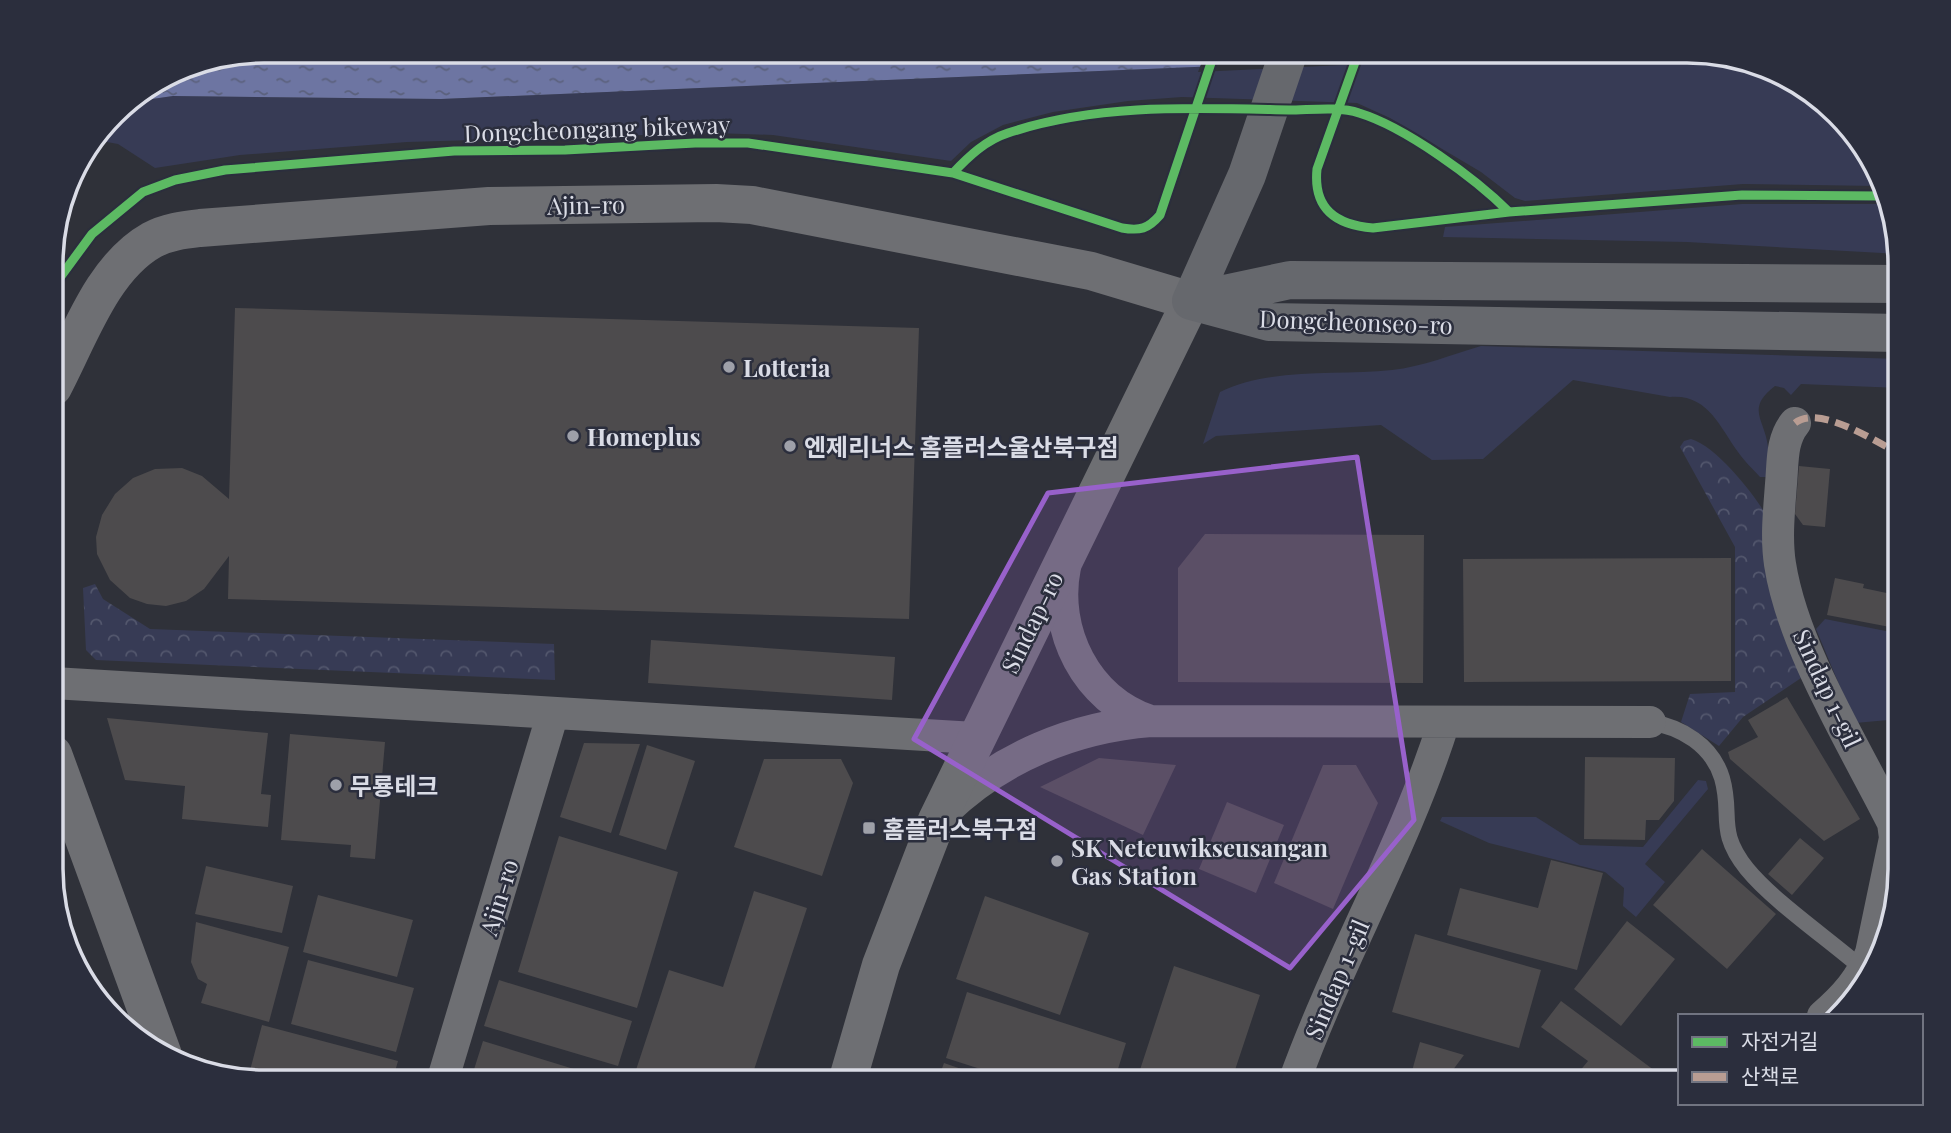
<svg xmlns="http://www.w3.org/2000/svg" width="1951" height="1133" viewBox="0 0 1951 1133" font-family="'Playfair Display','Noto Sans KR',serif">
<defs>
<pattern id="forest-crowns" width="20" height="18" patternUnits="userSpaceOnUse" patternTransform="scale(1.75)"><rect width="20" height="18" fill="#373b55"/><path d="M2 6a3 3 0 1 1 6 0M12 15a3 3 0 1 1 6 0" fill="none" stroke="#53576d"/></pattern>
<pattern id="water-ripples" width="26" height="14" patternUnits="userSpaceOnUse" patternTransform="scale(1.75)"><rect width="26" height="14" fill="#6d75a2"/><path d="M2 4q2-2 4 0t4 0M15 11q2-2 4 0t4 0" fill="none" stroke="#5b617d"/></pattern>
</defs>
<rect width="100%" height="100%" fill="#2f3139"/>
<path fill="#373b55" d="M1452,56l260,1 81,22 71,67 14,40 -135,-2 -218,17 -10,-3 -34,-26 -91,-54 -33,-15 -175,-6 -54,4 -75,11 -50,13 -32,17 -20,19 -178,-26 -58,-2 -308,9 -167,13 -85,13 -37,-24 -22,-4 28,-37 49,-7 268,3z
M1742,204h142l16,50 -213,-12 -244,-5 2,-10z
M1481,346l419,13v29l-99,-4 -10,11 -7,-7 -9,-2c-30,23 -10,33 -7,61 1,10 0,20 0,30h-8c-7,-8 -16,-16 -22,-25 -19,-26 -30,-58 -68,-55l-97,-17 -90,79 -51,1 -51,-35 -165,11 -13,8 17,-52c50,-25 118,-16 172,-22 30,-3 61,-16 89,-24z
M1825,619l71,14 4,-13v99l-45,4 -39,-94z
M1698,780l8,1 2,8 -63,75 20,18 -29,35 -13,-11 1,-18 -19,-16 -116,-29 -49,-22 2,-4h94l44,28 63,2z"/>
<path fill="url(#forest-crowns)" d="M1691,439c24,7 59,50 72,71l38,168 -58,39 -24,29 -38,-24 9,-28 45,-2v-145l-55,-100 4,-6z
M95,584l8,15 47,30 404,15 1,36 -459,-20 -10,-10 -3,-62z"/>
<path fill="url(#water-ripples)" d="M264,51h1423l25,6 -260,-1 -1011,43 -268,-3 -49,7 59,-36z"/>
<path fill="#2f3139" d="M1206,51h162l-5,13 -165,8z"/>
<path fill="#4d4b4d" d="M235,308l684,20 -10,291 -681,-20 1,-43 -25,33 -18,12 -20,5 -19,-2 -17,-6 -20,-18 -13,-26 -1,-17 6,-22 13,-21 18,-16 22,-9 27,-1 20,8 27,23z
M1799,466l31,3 -5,58 -22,-2 -8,-11z
M1205,534l219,1 -1,148 -245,-1v-114z
M1731,558v123l-267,1 -1,-123z
M1835,578l29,6 -1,4 33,7 -6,32 -63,-12z
M651,640l244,17 -3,43 -244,-17z
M1787,697l73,122 -36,22 -94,-82 -2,-7 30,-15 -10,-17z
M107,718l161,15 -7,61 10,1 -3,32 -86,-8 3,-33 -60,-6z
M290,734l95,8 -10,117 -25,-2 1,-12 -70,-5z
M584,743l56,1 -29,89 -51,-16z
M647,745l48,16 -29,89 -47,-15z
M1585,757l90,1 -1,43 -15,19h-13l-1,20 -61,-1z
M1099,758l77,7 -33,70 -103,-48z
M764,759h77l12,24 -31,93 -88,-29z
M1323,765h33l22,38 -45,106 -59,-26z
M1227,802l57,23 -28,68 -57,-24z
M559,836l119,36 -41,136 -119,-36z
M1800,838l24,20 -32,37 -24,-21z
M1702,849l74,65 -49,55 -74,-64z
M1551,860l52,13 -26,97 -130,-35 13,-47 78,20z
M206,866l87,20 -11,47 -87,-19z
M754,891l53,17 -57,174h-108l-9,-3 36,-109 54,17z
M318,895l95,25 -16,57 -94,-25z
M985,896l104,37 -29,82 -104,-36z
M1627,921l48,38 -54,67 -47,-37z
M196,922l93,25 -20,75 -68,-19 6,-19 -9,-5 -7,-17z
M1415,934l126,36 -22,78 -127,-36z
M308,960l106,28 -18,64 -105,-28z
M1174,966l86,29 -29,87h-95z
M499,980l133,41 -14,45 -134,-40z
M967,992l159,51 -12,39h-93l-75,-24z
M1561,1001l109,81h-77l-14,-10 9,-11 -47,-34z
M262,1025l136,36 -6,21h-128l-16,-4z
M483,1041l133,41h-146z
M1420,1042l44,13 -20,27h-35z
M944,1063l55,19h-62z"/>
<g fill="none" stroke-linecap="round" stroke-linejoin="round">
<path stroke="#6e6f73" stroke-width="16" d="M1650,722c31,5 62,23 72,56 11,38 -6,52 25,91 27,33 83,71 117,101"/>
<path stroke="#6e6f73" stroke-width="32" d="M1795,423c-14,17 -12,40 -14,61 -2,27 -5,54 -1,80 13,84 75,183 113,259l2,15 -24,115c-10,26 -26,44 -48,63
M1065,567c-13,64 21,132 85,154
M53,683l922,55
M945,811c56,-54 129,-84 206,-90l499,1
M442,1082l111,-369
M1294,1082c44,-122 111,-236 150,-360"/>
<path stroke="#6e6f73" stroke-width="38" d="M53,387c26,-49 49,-119 99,-147 15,-8 31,-10 48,-12l289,-22 227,-3 36,2 339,66 100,30 -254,519 -56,145 -34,117
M53,754l110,301"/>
<path stroke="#66686d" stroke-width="38" d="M1196,300l94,-20 610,4
M1191,301l78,21 631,11
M1191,301l56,-126 42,-124"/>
<path stroke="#b99d93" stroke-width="7" stroke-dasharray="14 7" stroke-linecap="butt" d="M1795,423c24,-19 81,19 105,31"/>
<g stroke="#2b2e3d" stroke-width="13">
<path id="cycleway" d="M1359,51l-42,118c-4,40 19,56 56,59l136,-16 233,-17 139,1
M953,173l169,55c18,3 26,1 38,-13l55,-164
M53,287l39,-53 51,-42 32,-12 50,-10 229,-19 111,-1 130,-7h53l205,30c16,-17 33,-33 55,-40 90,-30 189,-25 281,-23 21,0 50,-4 70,3 46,14 116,65 150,99"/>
</g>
<use href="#cycleway" stroke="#5cba63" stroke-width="9"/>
</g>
<path fill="#9861cb" fill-opacity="0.2" stroke="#9861cb" stroke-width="5" stroke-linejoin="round" d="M1357,457l57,363 -124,148 -376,-229 134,-246z"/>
<g fill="#9ea0a9" stroke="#2b2e3d" stroke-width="2.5">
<circle cx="729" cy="367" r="7"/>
<circle cx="573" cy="436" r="7"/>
<circle cx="790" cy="446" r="7"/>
<circle cx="336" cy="785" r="7"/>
<rect x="862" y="821" width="14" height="14" rx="3.5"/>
<circle cx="1057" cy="861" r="7"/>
</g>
<g text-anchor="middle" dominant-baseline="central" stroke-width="5" stroke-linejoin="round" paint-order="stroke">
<g font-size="24" fill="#dadce6" stroke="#2b2e3d">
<text transform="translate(597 128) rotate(-2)">Dongcheongang bikeway</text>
<text transform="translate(586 204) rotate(-1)">Ajin-ro</text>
<text transform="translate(1356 321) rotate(2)">Dongcheonseo-ro</text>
<text transform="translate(1031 622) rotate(-64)">Sindap-ro</text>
<text transform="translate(1828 688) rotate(65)">Sindap 1-gil</text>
<text transform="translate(498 897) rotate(-73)">Ajin-ro</text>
<text transform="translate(1336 979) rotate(-67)">Sindap 1-gil</text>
</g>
<g font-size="24" font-weight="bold" fill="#dadce6" stroke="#2b2e3d" text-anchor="start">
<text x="743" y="367">Lotteria</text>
<text x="587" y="436">Homeplus</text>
<text x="804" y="446">엔제리너스 홈플러스울산북구점</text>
<text x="350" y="785">무룡테크</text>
<text x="883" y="828">홈플러스북구점</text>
<text x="1071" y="847">SK Neteuwikseusangan<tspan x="1071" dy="28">Gas Station</tspan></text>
</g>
</g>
<path d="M0 0H1951V1133H0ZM264 63H1687A201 201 0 0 1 1888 264V869A201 201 0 0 1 1687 1070H264A201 201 0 0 1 63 869V264A201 201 0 0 1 264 63Z" fill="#2b2e3d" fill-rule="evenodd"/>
<path fill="none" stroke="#dadce6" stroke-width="3.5" d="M264 63H1687A201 201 0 0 1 1888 264V869A201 201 0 0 1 1687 1070H264A201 201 0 0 1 63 869V264A201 201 0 0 1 264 63Z"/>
<rect x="1678" y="1014" width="245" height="91" fill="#2b2e3d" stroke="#717481" stroke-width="2"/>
<rect x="1692" y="1037" width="35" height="10" fill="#5cba63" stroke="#717481" stroke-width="2"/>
<text x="1741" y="1049" font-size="21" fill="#dadce6">자전거길</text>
<rect x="1692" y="1072" width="35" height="10" fill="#b99d93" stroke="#717481" stroke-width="2"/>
<text x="1741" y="1084" font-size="21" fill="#dadce6">산책로</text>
</svg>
